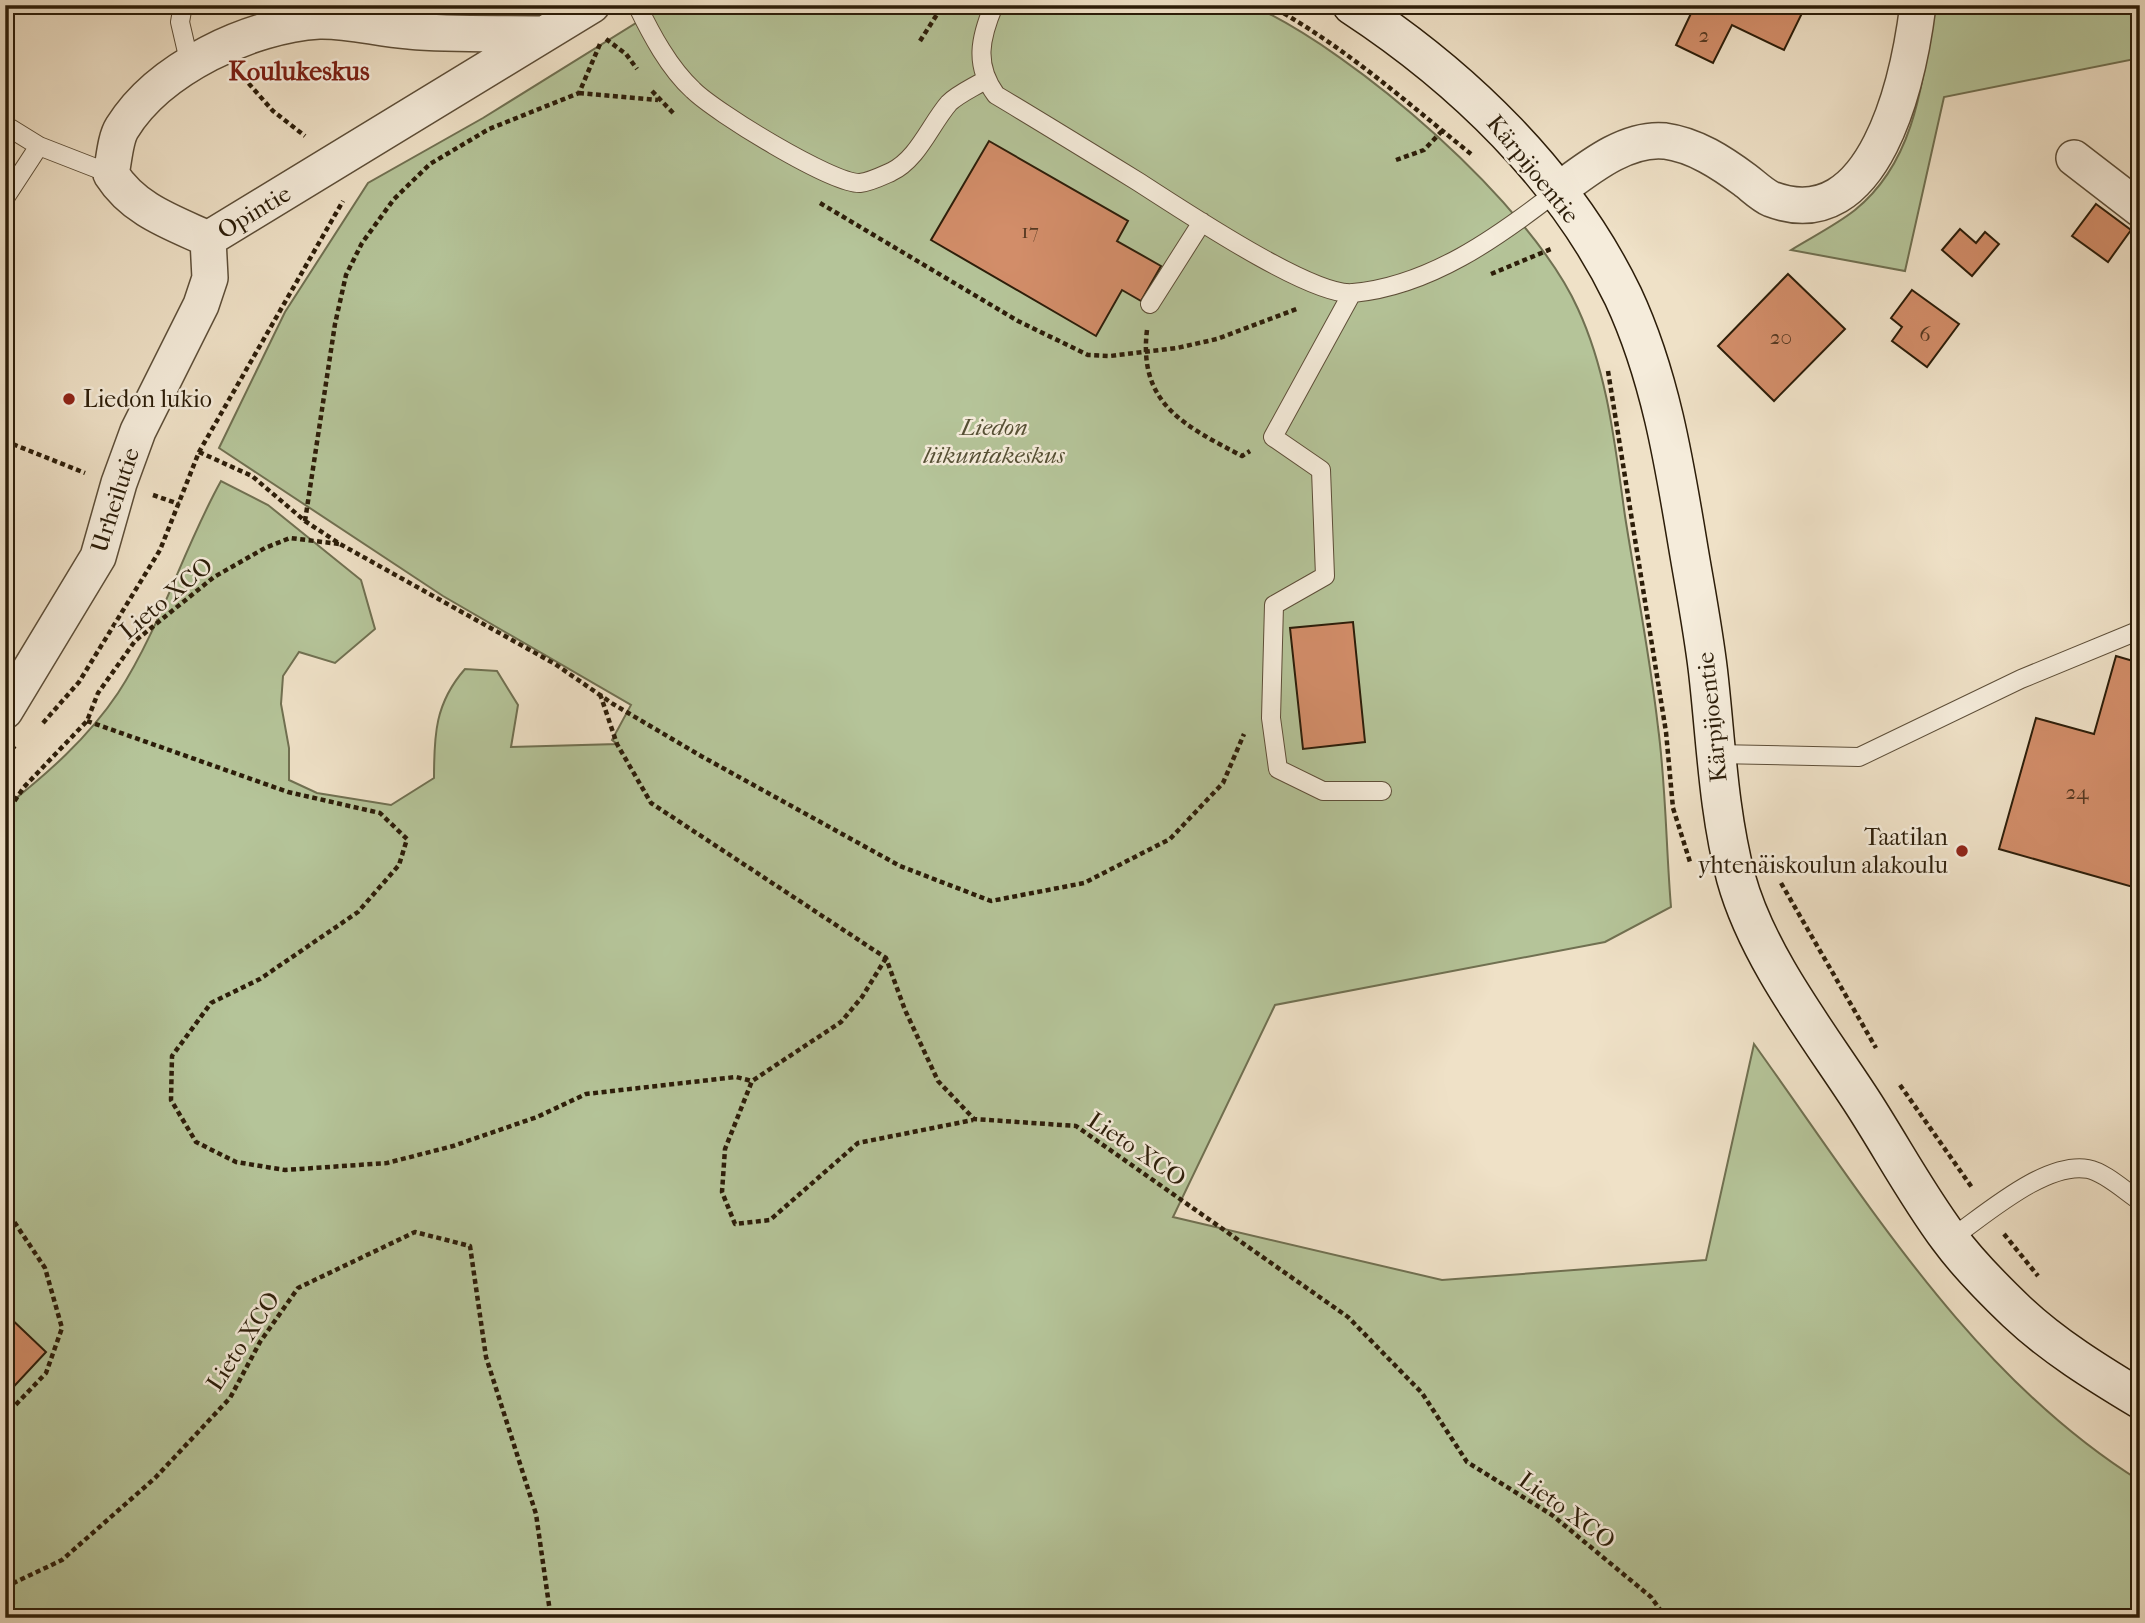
<svg xmlns="http://www.w3.org/2000/svg" width="2145" height="1623" viewBox="0 0 2145 1623" font-family="'IM FELL French Canon',serif">
<rect width="100%" height="100%" fill="#efe1c7"/>
<filter id="stains"><feTurbulence type="fractalNoise" baseFrequency=".00286" numOctaves="4"/><feColorMatrix values="0 0 0 0 .2 0 0 0 0 .09 0 0 0 0 .02 0 0 0 .5 -.17"/></filter>
<radialGradient id="worn" r=".72"><stop offset=".6" stop-color="#630" stop-opacity="0"/><stop offset="1" stop-color="#630" stop-opacity=".3"/></radialGradient>
<path fill="#b5c499" stroke="#707051" stroke-width="2" d="M665,5h586c105,47 280,199 327,304 30,65 37,137 47,207 11,70 25,140 33,211 8,59 8,121 13,180l-66,35 -330,63 -102,212 269,63 264,-20 48,-216c113,157 219,333 386,437v137h-2135v-811c42,-33 83,-69 113,-114 43,-66 65,-144 103,-212l47,24 93,75 14,49 -40,34 -36,-11 -16,24 -2,28 8,44v32l28,13 74,12 43,-27c0,-43 1,-75 31,-109l32,2 21,34 -7,42 106,-3 -5,-4 19,-35 -188,-109 -224,-148 66,-136 83,-129 115,-65z
M1934,5h206v53l-196,39 -39,174 -114,-21c21,-13 45,-25 64,-40 62,-50 68,-132 79,-205z"/>
<path fill="#d28d69" stroke="#2c1d09" stroke-width="2" d="M1695,5h111l-22,45 -52,-25 -19,38 -37,-18z
M989,141l139,80 -11,20 44,25 -20,35 -19,-11 -26,46 -165,-96z
M2096,204l35,26 -23,32 -36,-26z
M1960,229l16,14 9,-11 14,12 -27,32 -30,-26z
M1788,274l57,55 -71,72 -56,-55z
M1912,290l47,34 -32,43 -35,-26 10,-14 -11,-9z
M1353,622l12,120 -62,7 -13,-121z
M2116,656l24,7v226l-141,-40 37,-131 58,16z
M5,1313l41,39 -41,44z"/>
<g fill="none" stroke-linecap="round" stroke-linejoin="round">
<g stroke="#5d4e38" stroke-width="20">
<path id="lane" d="M183,5l-3,17 10,43
M637,5c14,29 32,63 56,85 22,22 139,94 167,93 10,-1 22,-7 31,-11 27,-13 39,-47 58,-69 9,-9 25,-16 36,-23
M994,5c-14,33 -20,60 2,90 47,28 94,57 141,86 41,26 174,116 216,112 77,-7 145,-56 203,-101
M5,125l34,21 72,28
M5,198l34,-52
M1352,293l-79,144 48,33 4,106 -51,29 -3,113 7,51 45,22h59
M1150,304l52,-82
M1715,754l144,3 162,-78 119,-49
M1950,1239c34,-23 95,-78 138,-70 17,3 38,23 52,32"/>
</g>
<g stroke="#5d4e38" stroke-width="38">
<path id="street" d="M2074,158l66,51
M1556,192c30,-22 69,-55 109,-51 30,4 57,22 80,39 8,6 17,15 26,19 105,40 138,-122 147,-194
M208,239c-37,-17 -74,-29 -97,-65 3,-13 4,-35 11,-46 37,-60 129,-103 197,-107 30,-1 59,8 90,10 44,4 89,2 133,3
M208,239l384,-234
M5,711l93,-154 21,-74 19,-52 63,-126 9,-27 -2,-39"/>
</g>
<g stroke="#2c1d09" stroke-width="41">
<path id="secondary" d="M1352,5c110,72 213,171 271,291 37,79 51,165 65,250 7,42 15,83 20,125 8,69 10,139 28,207 22,80 83,157 127,225 29,45 54,92 86,135 19,26 45,52 68,74 36,34 80,61 123,87"/>
</g>
<path stroke="#2c1d09" stroke-width="4.5" stroke-dasharray="5 3.5" stroke-linecap="butt" d="M1269,5c75,41 136,96 202,149
M606,39l20,15 11,15
M920,41l23,-36
M243,77l30,34 32,25
M652,91l23,24
M579,93l79,7
M1396,160l28,-10 18,-19
M820,203l198,118 70,34 22,1 67,-8 40,-9 82,-31
M1491,274l60,-25
M1147,330c-9,74 38,96 95,126l8,-5
M1608,371l58,361 7,76 17,54
M5,441l80,32
M199,452l53,24 53,45 35,23 215,120 58,40 88,52 199,110 91,35 93,-18 86,-44 53,-56 21,-49
M153,495l26,9
M305,521l30,-197 11,-49 16,-32 32,-44 36,-35 59,-35 90,-36 21,-49
M600,694l17,50 34,59 235,155 19,52 33,71 36,38 102,7 272,191 74,76 45,69 85,53 99,82 15,21
M87,721l201,71 92,21 27,26 -8,26 -41,47 -98,67 -49,24 -39,53 -1,44 25,42 40,20 49,8 102,-7 66,-17 84,-29 49,-23 150,-17 16,4
M43,723l36,-41 81,-132 39,-98 144,-251
M5,755l10,-9
M5,815l19,-28 63,-66 11,-28 37,-52 79,-64 51,-29 25,-10 49,6
M1781,883l95,165
M886,958l-24,39 -21,25 -89,59 -27,68 -3,43 13,32 35,-4 88,-77 115,-23
M1900,1085l73,104
M5,1208l40,60 17,60 -16,45 -41,43
M2004,1234l34,42
M5,1587l57,-27 93,-82 75,-80 30,-56 38,-54 117,-56 55,14 16,111 50,157 14,98 6,6"/>
<use href="#lane" stroke="#f5ecdb" stroke-width="18"/>
<use href="#street" stroke="#f5ecdb" stroke-width="35"/>
<use href="#secondary" stroke="#f5ecdb" stroke-width="38"/>
</g>
<g fill="#8f2418" stroke="#f5ecdb" stroke-width="2.5">
<circle cx="69" cy="399" r="7"/>
<circle cx="1962" cy="851" r="7"/>
</g>
<g text-anchor="middle" dominant-baseline="central" stroke-width="5" stroke-linejoin="round" paint-order="stroke">
<g font-size="21" fill="#563921">
<text x="1704" y="35">2</text>
<text x="1030" y="231">17</text>
<text x="1925" y="334">6</text>
<text x="1781" y="337">20</text>
<text x="2077" y="792">24</text>
</g>
<g font-size="24" fill="#2c1d09" stroke="#f5ecdb">
<text transform="translate(1533 169) rotate(51)">Kärpijoentie</text>
<text transform="translate(254 212) rotate(-31)">Opintie</text>
<text transform="translate(115 500) rotate(-72)">Urheilutie</text>
<text transform="translate(166 598) rotate(-40)">Lieto XCO</text>
<text transform="translate(1712 717) rotate(-96)">Kärpijoentie</text>
<text transform="translate(1137 1149) rotate(34)">Lieto XCO</text>
<text transform="translate(243 1341) rotate(-57)">Lieto XCO</text>
<text transform="translate(1567 1510) rotate(36)">Lieto XCO</text>
</g>
<g font-size="24" fill="#2c1d09" stroke="#f5ecdb" text-anchor="start">
<text x="83" y="399">Liedon lukio</text>
<text x="1948" y="837" text-anchor="end">Taatilan<tspan x="1948" dy="28">yhtenäiskoulun alakoulu</tspan></text>
</g>
<g font-size="24" font-style="italic" fill="#554f34" stroke="#f5ecdb">
<text x="994" y="427">Liedon<tspan x="994" dy="28">liikuntakeskus</tspan></text>
</g>
<g font-size="26" font-weight="bold" fill="#7a1f14" stroke="#f5ecdb">
<text x="299" y="71">Koulukeskus</text>
</g>
</g>
<rect width="2145" height="1623" fill="none" stroke="#efe1c7" stroke-width="28"/>
<rect x="7" y="7" width="2131" height="1609" fill="none" stroke="#2c1d09" stroke-width="3.5"/>
<rect x="14" y="14" width="2117" height="1595" fill="none" stroke="#2c1d09" stroke-width="2"/>
<rect width="100%" height="100%" filter="url(#stains)"/>
<rect width="100%" height="100%" fill="url(#worn)"/>
</svg>
